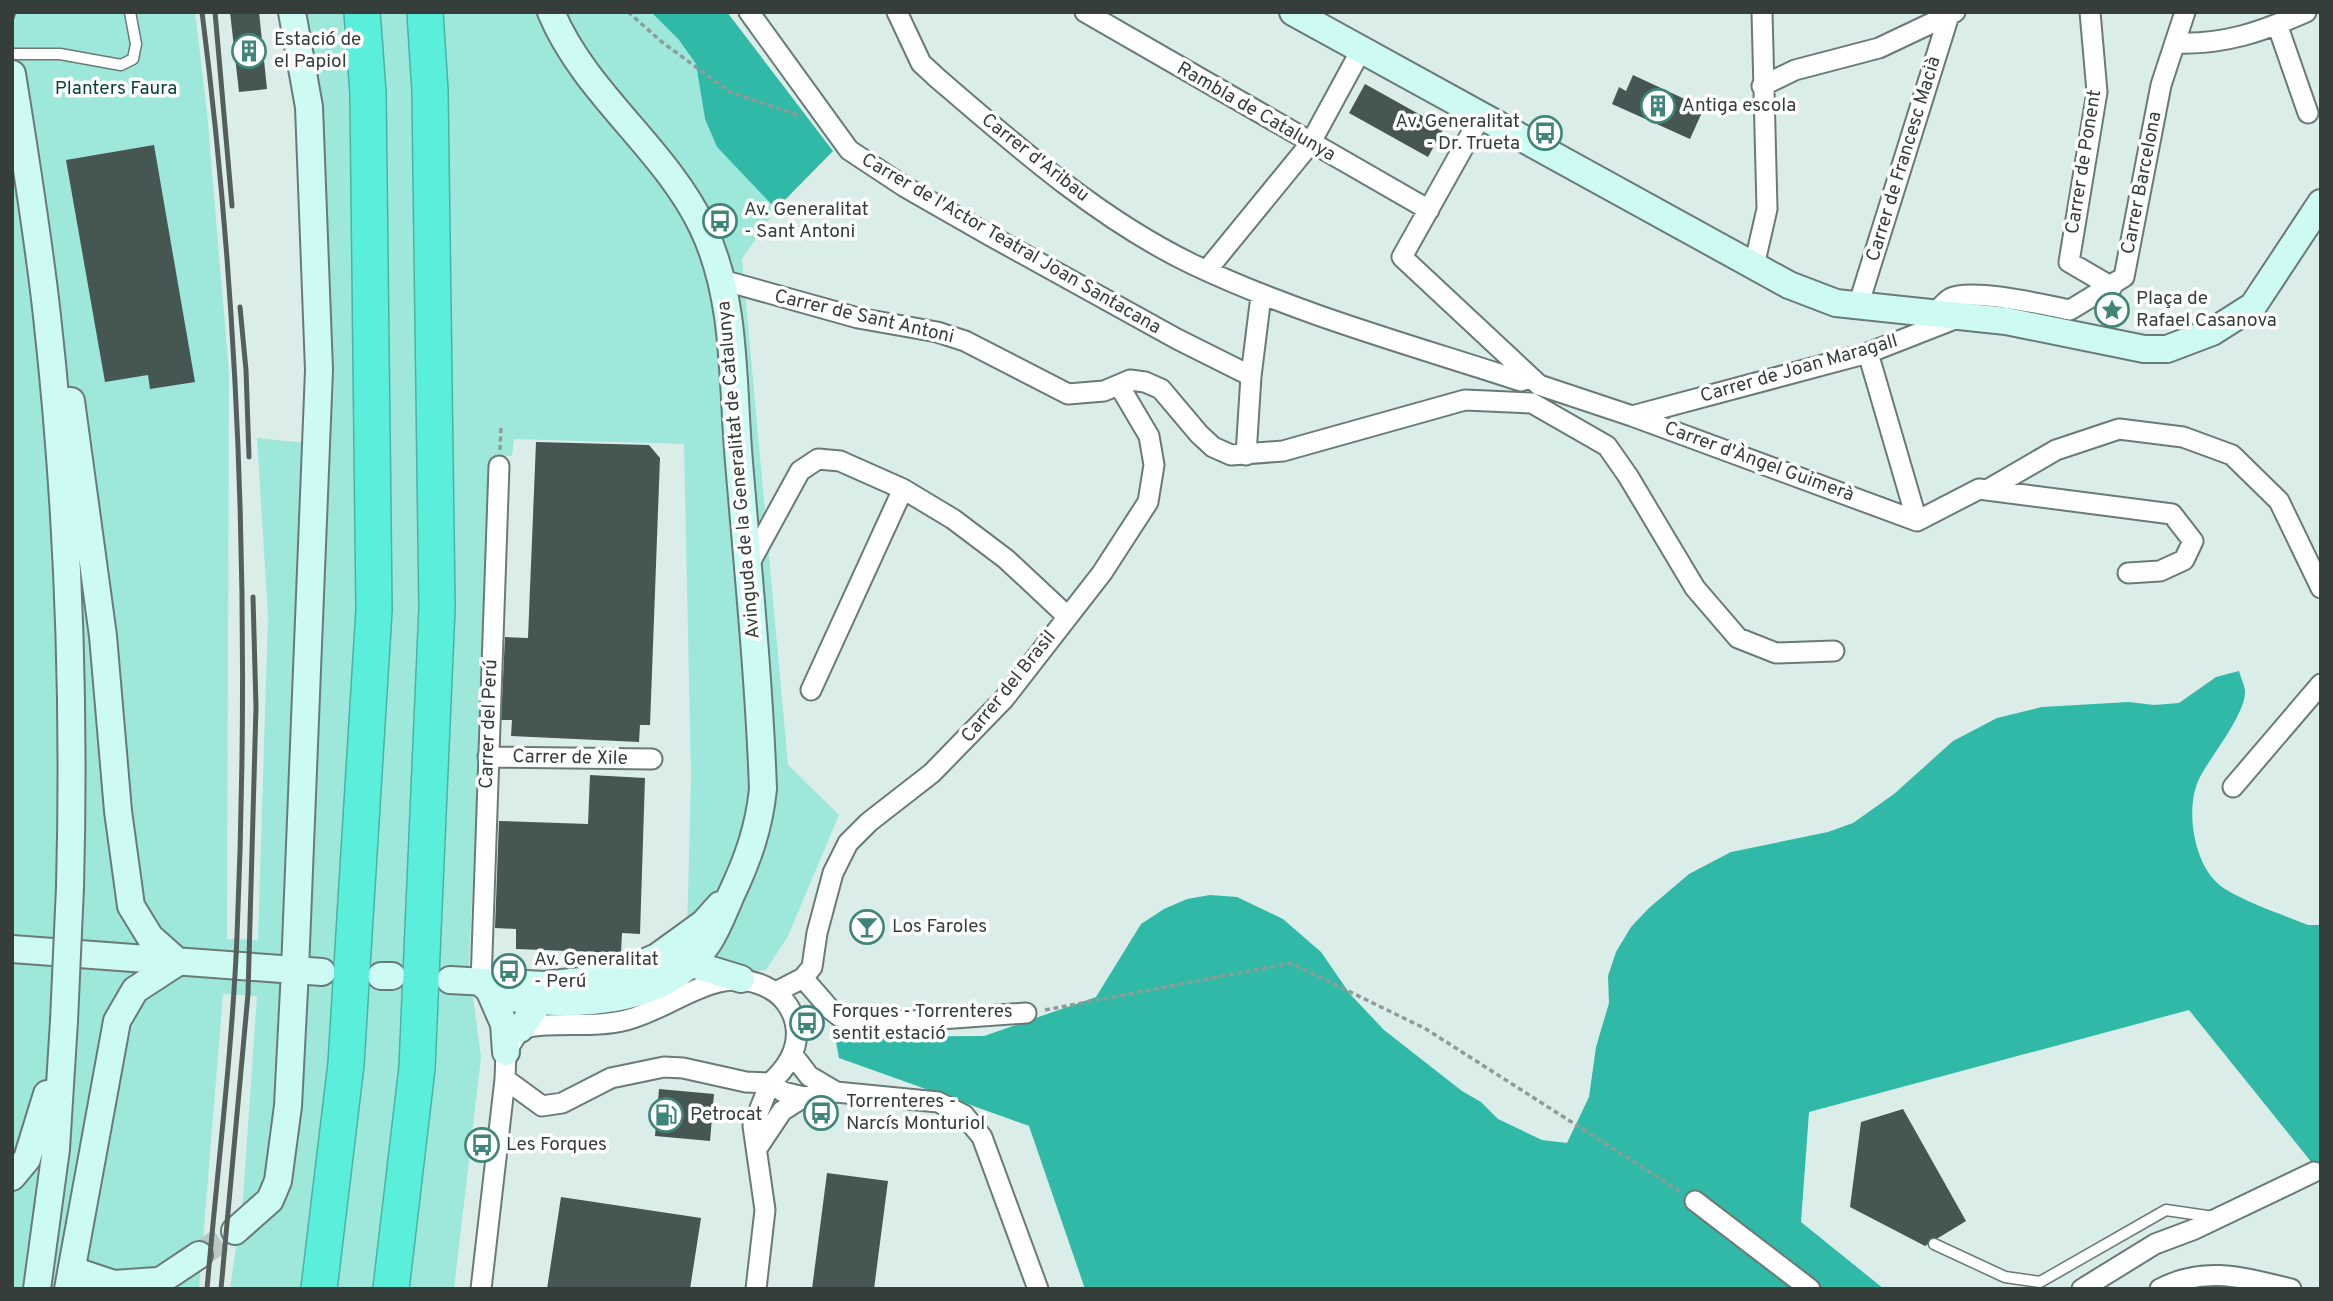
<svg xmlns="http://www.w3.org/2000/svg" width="2333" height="1301" viewBox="0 0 2333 1301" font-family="Overpass,sans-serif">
<rect width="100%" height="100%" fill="#daede9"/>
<path fill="#9de8db" d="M12,12h183l12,100 22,260 -2,567 31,1 10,-324 -11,-178 68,7 1,-284 -21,-149h346l28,28 17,24 9,55 12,28 59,62 -34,50 46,506 51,50 -51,121 -22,34 -80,4 5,-198 -7,-332 -170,-5 -2,17h-20l-23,509 12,92 -27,232h-224l13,-91 14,-202 -34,-2 -24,295h-187z"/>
<path fill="#30b9a7" d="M651,12h76l106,139 -57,58 -59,-62 -12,-28 -9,-55 -17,-24z
M2239,671c2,7 6,15 6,21 0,23 -34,64 -45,85 -16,30 -7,92 25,112 25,15 56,25 83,36h13v249l-132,-164 -380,102 -8,110 83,67h-799l-56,-163 -190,-68 -4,-21 149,-1 112,-39 45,-73 23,-15 23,-10 23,-4 27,2 46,22 38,33 29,42 34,36 78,61 19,11 17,17 44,21 25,3 22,-46 7,-50 13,-44 -1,-27 8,-24 15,-25 18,-19 40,-34 42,-22 97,-20 25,-9 41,-29 59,-53 44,-23 45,-11 87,-5 25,3 25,-2 37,-26z"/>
<path fill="#465653" d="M230,12h29l8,77 -28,3z
M1633,75l71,33 -14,31 -78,-35 7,-17 7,4z
M1365,84l79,44 -16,29 -79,-44z
M154,145l41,237 -45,7 -2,-14 -43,7 -39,-222z
M536,442l113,3 11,13 -10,267h-10l-1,17 -128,-6 1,-16h-11l4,-83 23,1z
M590,775l55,3 -5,156 -18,-1 -1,20 -105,-4v-20l-21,-1 4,-107 89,3z
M659,1089l55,5 -4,47 -55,-5z
M1903,1109l63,112 -41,25 -75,-39 11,-85z
M827,1173l61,8 -14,108h-62z
M561,1197l140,21 -11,71h-143z"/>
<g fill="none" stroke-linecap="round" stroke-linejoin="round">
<path stroke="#b9cac6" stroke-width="26" stroke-dasharray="26 13" stroke-linecap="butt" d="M199,1255l36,-24"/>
<g stroke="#6a7a77" stroke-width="13">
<path id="lane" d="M12,54h48l61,11 12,-6 3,-15 -6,-32
M1934,1244l71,33 35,5 126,-72 48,7"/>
</g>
<g stroke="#6a7a77" stroke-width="23">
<path id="street" d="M749,12l100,138 56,37 84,48 188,104 74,37
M897,12l24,51 15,14c79,68 161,141 256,187 105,50 219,81 329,117l7,-3
M1085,12l344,198
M2090,12l7,80 -28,170 43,25
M2277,24l31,89
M2175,43c49,2 86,-11 131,-31
M1762,86l33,-16 84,-22 76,-36
M1481,116l-79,141 137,128 93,31 285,105 62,-32 193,25 21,27 -9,19 -24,11 -32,2
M1754,266l13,-57 -5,-197
M1207,270l103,-126 50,-92
M722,280l136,38 79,14 28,9 103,53 36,-3 26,-11 15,2 16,7 38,45 14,13 18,8 52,-4 182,-51 67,3 75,43 21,30 67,112 43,50 38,15 58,-2
M1858,306l92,-294
M1936,313c4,-5 8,-11 15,-15 21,-10 94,7 119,12l54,-33 37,-192 24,-73
M1868,353l49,168
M1632,416l236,-63 92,-36
M1246,455l5,-79 10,-80
M1987,490l69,-40 63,-21 64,8 49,18 47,46 42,87
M747,568l53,-97 18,-12 22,2 63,28 50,30 53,40 61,57
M811,690l92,-201
M488,757l164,2
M2233,787l88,-103
M803,978l27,31 9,7 12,4 61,1 114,-8
M481,983l18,-517
M776,992l27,-14 9,-11 5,-34 16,-60 15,-30 21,-21 63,-49 72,-74 98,-126 46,-71 6,-37 -5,-29 -29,-49
M793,1055l16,21 27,16
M770,1083l13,9 21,5 32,-5 102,10 26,13 18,22 56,152
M758,1147l24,-36 22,-14
M1695,1201l115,88
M481,1289l24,-210 1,-27 14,-23c34,-9 71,0 106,-9 49,-12 93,-60 144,-31 13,7 22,20 25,33 6,25 -7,45 -25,61l-24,-1 -63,-14 -19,-1 -53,11 -49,25 -20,3 -37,-27
M756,1289l9,-79 -12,-84 17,-43
M2082,1289l73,-45 40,-15 119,-57
M2160,1289c45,-24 85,-11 131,0"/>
</g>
<g stroke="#6a7a77" stroke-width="30">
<path id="secondary" d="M1293,12l496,273 47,18 170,18 138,28h23l45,-17 41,-26 68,-103
M12,74c13,81 26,161 35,242 21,189 28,381 23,571
M71,401l32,235 15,175 13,95 19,31 28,25
M12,949l310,23
M676,959l65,20
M381,976h11
M450,980l94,5 65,-7 48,-21 47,-34 16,-18
M481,983c18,18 51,18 75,19 56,1 119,-9 152,-59 10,-15 16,-32 23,-48 17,-36 28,-67 32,-106 -4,-109 -15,-219 -24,-327 -7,-79 -2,-162 -36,-234 -38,-80 -118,-134 -152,-216
M490,992l14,32 2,28
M520,1029l23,-32 9,-4
M12,1177l15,-18 20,-65
M235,1231l35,-31 8,-19 10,-75 7,-136 24,-600 -10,-263 -17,-95
M72,1270l42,14 43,-3
M37,1289l19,-140 8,-128
M68,1289l49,-268 18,-31 43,-28
M148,1289l51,-34"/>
</g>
<g stroke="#4db1a3" stroke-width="38">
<path id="highway" d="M319,1289l27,-225 28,-454 -6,-517 -6,-81
M391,1289l26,-221 20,-460 -7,-517 -5,-79"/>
</g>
<path stroke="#8e9c99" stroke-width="3.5" stroke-dasharray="5 3.5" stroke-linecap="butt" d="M628,12l34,30 68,50 71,24
M500,450l1,-22
M1045,1010l246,-47 135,66 255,163"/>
<use href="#lane" stroke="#fff" stroke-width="10"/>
<use href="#street" stroke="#fff" stroke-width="19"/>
<use href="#secondary" stroke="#cefaf4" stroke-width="26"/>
<use href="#highway" stroke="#5aefda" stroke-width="35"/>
<path stroke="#545e5c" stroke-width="5" d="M202,12c39,306 48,616 35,924 -5,118 -20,236 -30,353
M215,12l17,194
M12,18l2,-6
M240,307l6,63 3,87
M221,1289l27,-295 8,-287 -3,-110"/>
<g stroke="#6a7a77" stroke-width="30" stroke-linecap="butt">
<path id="secondary-bridge" d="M64,1021l6,-134"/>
</g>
<use href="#secondary-bridge" stroke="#cefaf4" stroke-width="26"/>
</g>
<defs>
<g id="building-ring" transform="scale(1.75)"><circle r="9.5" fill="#fff" stroke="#40857a" stroke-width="1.5"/><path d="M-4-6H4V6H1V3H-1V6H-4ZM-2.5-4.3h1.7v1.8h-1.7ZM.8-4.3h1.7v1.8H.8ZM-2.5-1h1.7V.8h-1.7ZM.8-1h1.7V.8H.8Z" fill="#40857a"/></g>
<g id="bus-ring" transform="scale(1.75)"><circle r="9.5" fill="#fff" stroke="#40857a" stroke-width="1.5"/><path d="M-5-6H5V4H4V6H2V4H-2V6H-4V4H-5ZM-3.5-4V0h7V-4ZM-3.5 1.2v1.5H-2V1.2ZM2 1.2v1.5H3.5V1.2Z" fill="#40857a"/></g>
<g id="sight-ring" transform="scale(1.75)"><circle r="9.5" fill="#fff" stroke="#40857a" stroke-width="1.5"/><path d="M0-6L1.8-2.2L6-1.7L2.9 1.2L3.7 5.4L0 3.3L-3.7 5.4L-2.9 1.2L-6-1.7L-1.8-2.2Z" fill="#40857a"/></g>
<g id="bar-ring" transform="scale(1.75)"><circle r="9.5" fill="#fff" stroke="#40857a" stroke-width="1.5"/><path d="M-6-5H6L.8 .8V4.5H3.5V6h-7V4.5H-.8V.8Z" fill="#40857a"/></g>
<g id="fuel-ring" transform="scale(1.75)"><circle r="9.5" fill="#fff" stroke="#40857a" stroke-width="1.5"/><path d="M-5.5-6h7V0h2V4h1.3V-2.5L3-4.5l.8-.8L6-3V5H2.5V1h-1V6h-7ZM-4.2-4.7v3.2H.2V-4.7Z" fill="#40857a"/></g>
</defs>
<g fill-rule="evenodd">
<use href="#building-ring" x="249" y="51"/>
<use href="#building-ring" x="1658" y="106"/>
<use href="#bus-ring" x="1545" y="133"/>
<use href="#bus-ring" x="720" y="221"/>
<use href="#sight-ring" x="2112" y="310"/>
<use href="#bar-ring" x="867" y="927"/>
<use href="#bus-ring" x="509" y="971"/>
<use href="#bus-ring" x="807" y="1023"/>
<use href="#bus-ring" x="821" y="1113"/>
<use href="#fuel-ring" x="666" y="1115"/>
<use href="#bus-ring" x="482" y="1145"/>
</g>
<g text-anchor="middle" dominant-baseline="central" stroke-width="7" stroke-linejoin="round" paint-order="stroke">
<g font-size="19" fill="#363e3c" stroke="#fff" text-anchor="start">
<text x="274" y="40">Estació de<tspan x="274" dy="22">el Papiol</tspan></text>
<text x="1682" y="106">Antiga escola</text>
<text x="1520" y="122" text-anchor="end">Av. Generalitat<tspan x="1520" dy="22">- Dr. Trueta</tspan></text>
<text x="744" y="210">Av. Generalitat<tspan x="744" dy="22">- Sant Antoni</tspan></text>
<text x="2136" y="299">Plaça de<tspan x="2136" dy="22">Rafael Casanova</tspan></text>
<text x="892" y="927">Los Faroles</text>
<text x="534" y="960">Av. Generalitat<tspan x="534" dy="22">- Perú</tspan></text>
<text x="832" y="1012">Forques - Torrenteres<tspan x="832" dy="22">sentit estació</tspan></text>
<text x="846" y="1102">Torrenteres -<tspan x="846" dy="22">Narcís Monturiol</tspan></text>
<text x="690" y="1115">Petrocat</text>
<text x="506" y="1145">Les Forques</text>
</g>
<g font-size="19" fill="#08443c" stroke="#fff">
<text x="116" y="89">Planters Faura</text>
</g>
<g font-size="19" fill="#363e3c" stroke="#fff">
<text transform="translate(1256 112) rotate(30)">Rambla de Catalunya</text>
<text transform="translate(1035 158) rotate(38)">Carrer d'Aribau</text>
<text transform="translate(1904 159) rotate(-73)">Carrer de Francesc Macià</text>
<text transform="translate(2084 162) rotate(-81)">Carrer de Ponent</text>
<text transform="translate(2142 183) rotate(-79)">Carrer Barcelona</text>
<text transform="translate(1011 244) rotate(30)">Carrer de l'Actor Teatral Joan Santacana</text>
<text transform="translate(864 317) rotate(13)">Carrer de Sant Antoni</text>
<text transform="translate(1799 369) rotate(-16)">Carrer de Joan Maragall</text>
<text transform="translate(1759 462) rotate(20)">Carrer d'Àngel Guimerà</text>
<text transform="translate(739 470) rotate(-95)">Avinguda de la Generalitat de Catalunya</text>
<text transform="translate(1009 687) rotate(-51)">Carrer del Brasil</text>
<text transform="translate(489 724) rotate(-88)">Carrer del Perú</text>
<text transform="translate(570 758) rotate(1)">Carrer de Xile</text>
</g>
</g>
<rect width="2333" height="1301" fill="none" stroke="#363e3c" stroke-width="28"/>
</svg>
